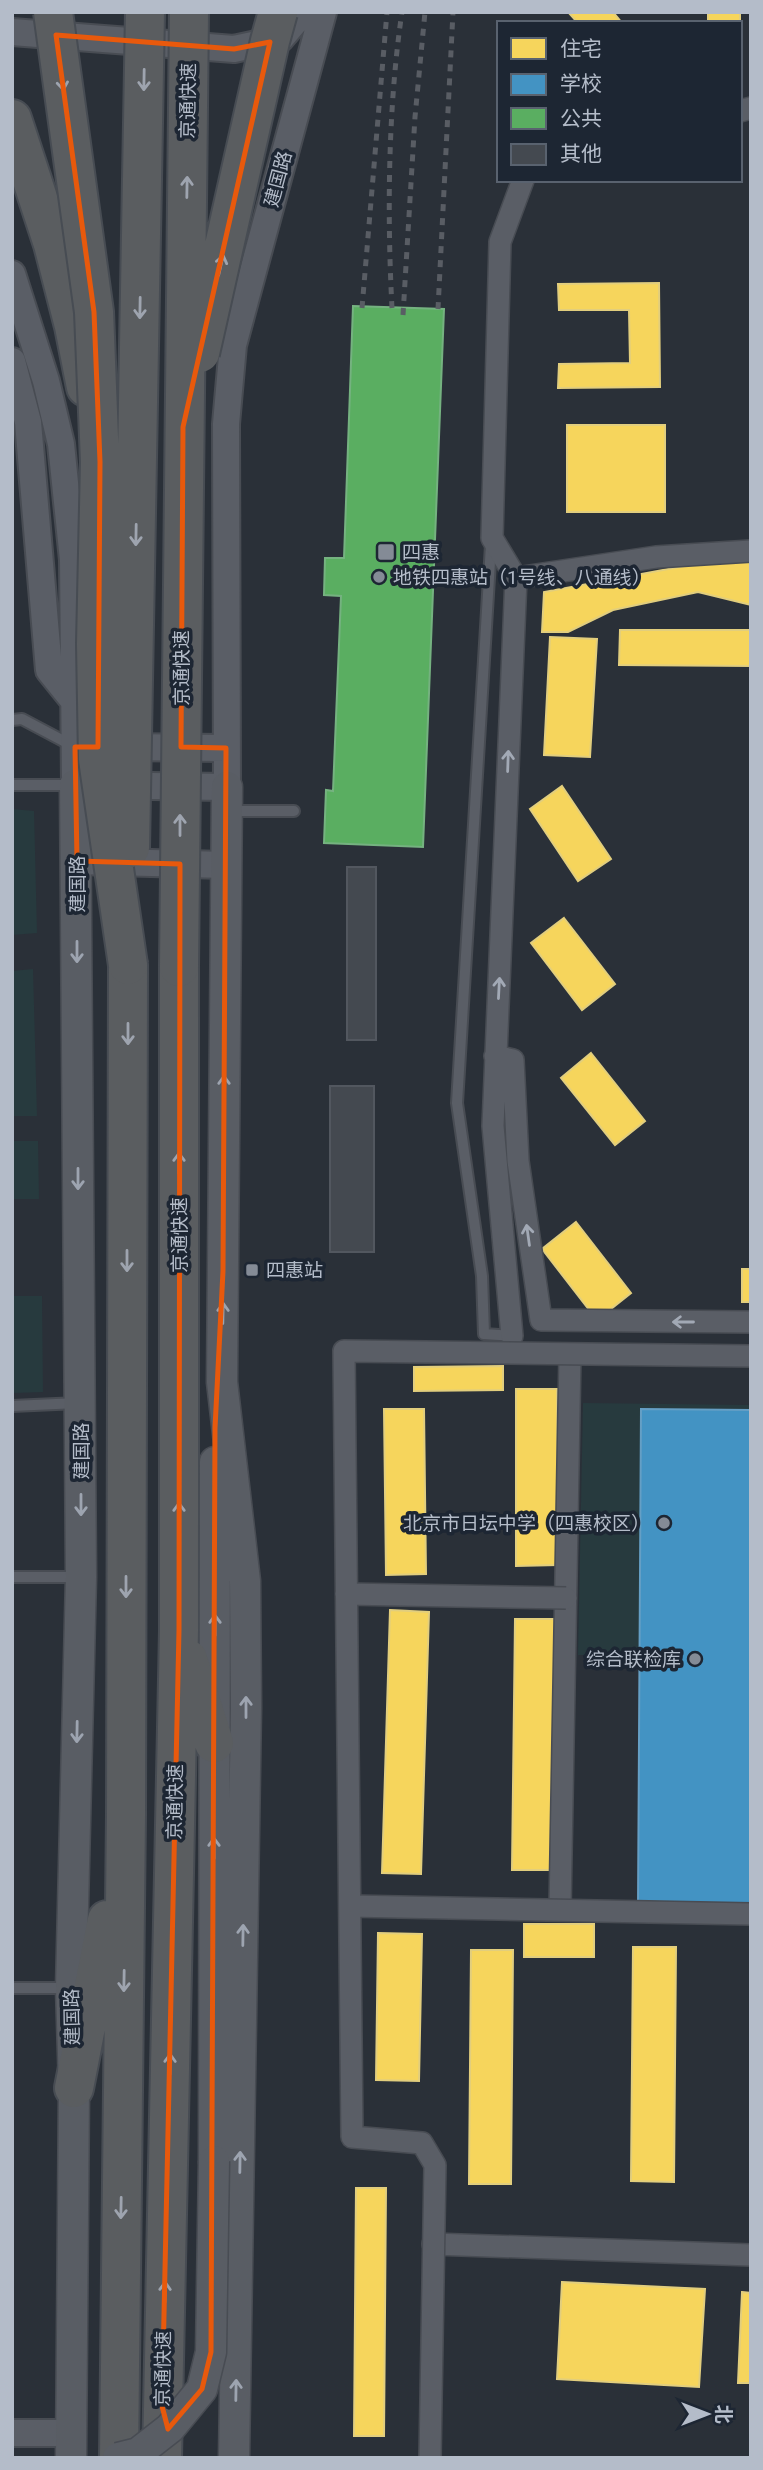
<svg xmlns="http://www.w3.org/2000/svg" width="763" height="2470" viewBox="0 0 763 2470" font-family="Roboto,'Noto Sans SC',sans-serif">
<rect width="100%" height="100%" fill="#2a3038"/>
<path fill="#273a3e" d="M12,809l22,2 3,122 -25,2z
M33,969l4,147h-25v-145z
M12,1141h26l1,58h-27z
M12,1296h30l1,96 -31,1z
M583,1403l168,2v251l-173,-1z"/>
<path fill="#f6d55c" stroke="#e2ce7d" stroke-width="2" d="M568,12h45l9,11h-44z
M708,12h32v11h-32z
M659,283l1,104 -102,1 1,-24 71,-1 -1,-53h-70l-1,-26z
M567,425h98v87h-98z
M751,559v46l-53,-13 -85,18 -45,22h-26l2,-40 162,-30z
M620,630h131v36l-132,-1z
M550,637l47,2 -7,118 -46,-2z
M562,786l49,73 -33,22 -48,-72z
M564,918l51,66 -33,26 -51,-67z
M591,1053l54,68 -30,24 -54,-67z
M576,1222l55,71 -34,27 -55,-71z
M742,1269h9v33h-9z
M503,1366v24l-89,1v-24z
M516,1389h41l1,176 -42,1z
M384,1409h40l2,165 -40,1z
M390,1610l39,2 -8,262 -39,-1z
M515,1619h40l-4,251h-39z
M524,1924h70v33h-70z
M378,1933l44,1 -3,147 -43,-1z
M633,1947h43l-2,235 -43,-1z
M471,1950h42l-2,234h-42z
M356,2188h30l-2,248h-30z
M562,2282l143,7 -6,98 -142,-8z
M742,2292l9,1v90h-13z"/>
<path fill="#4393c3" stroke="#659fc5" stroke-width="2" d="M641,1409l110,1v498l-113,-1z"/>
<path fill="#5aae61" stroke="#75b280" stroke-width="2" d="M353,306l91,3 -21,538 -99,-4 2,-53 7,1 8,-195 -17,-1 1,-37h19z"/>
<path fill="#444950" stroke="#52575f" stroke-width="2" d="M347,867h29v173h-29z
M330,1086h44v166h-44z"/>
<g fill="none" stroke-linecap="round" stroke-linejoin="round">
<g stroke="#484c53" stroke-width="14">
<path id="service" d="M491,545l-34,558 25,173 2,58 28,2
M12,720l10,-1 51,27
M12,785h60
M229,811h65
M12,1406l66,-3
M12,1577h66
M12,1988h57"/>
</g>
<g stroke="#484c53" stroke-width="24">
<path id="minor" d="M740,111l11,-3
M516,578l140,-21 95,-6
M495,1056l18,4 5,101 23,159 210,2
M512,1336l-19,-210 23,-548 -24,-40 8,-296 23,-62
M560,1910l10,-556
M433,2244l318,11"/>
</g>
<g stroke="#484c53" stroke-width="30">
<path id="tertiary" d="M12,32l222,17 46,-10 23,-27
M12,274l34,107 15,63 12,116 2,225 152,2 -1,-363 7,-79 90,-333
M12,361l16,61 21,248 25,31
M115,747l111,1
M77,861l148,4
M12,2433h59"/>
</g>
<g stroke="#484c53" stroke-width="33">
<path id="secondary" d="M227,787l-5,595 23,199 1,126 -12,751
M214,2161l1,-699
M71,2458l3,-370 -3,-100 10,-411 -6,-792"/>
</g>
<g stroke="#474c53" stroke-width="42">
<path id="motorway" d="M12,119l41,125 21,82 12,61
M188,1659l26,84
M74,2088l33,-168
M119,2458l7,-643 2,-850
M162,2458l17,-828v-663"/>
</g>
<use href="#service" stroke="#5a5e66" stroke-width="10"/>
<use href="#minor" stroke="#5a5e66" stroke-width="21"/>
<use href="#tertiary" stroke="#5a5e66" stroke-width="26"/>
<use href="#secondary" stroke="#595d64" stroke-width="30"/>
<use href="#motorway" stroke="#5a5d60" stroke-width="38"/>
<path stroke="#595d64" stroke-width="5" stroke-dasharray="7 7" stroke-linecap="butt" d="M362,308l25,-296
M392,308c-5,-94 -4,-202 10,-296
M438,309l15,-297
M403,315l12,-198 10,-105"/>
<g stroke="#484c53" stroke-width="24" stroke-linecap="butt">
<path id="minor-bridge" d="M346,1594l220,4
M350,1906l401,8
M430,2458l5,-293 -13,-22 -70,-6 -8,-786 407,5"/>
</g>
<g stroke="#484c53" stroke-width="33" stroke-linecap="butt">
<path id="secondary-bridge" d="M118,2458l20,-5 32,-25 32,-39 9,-37 3,-191"/>
</g>
<g stroke="#474c53" stroke-width="42" stroke-linecap="butt">
<path id="motorway-bridge" d="M53,12l41,300 6,150 -4,182 2,115 30,206
M200,353l70,-312 8,-29
M130,848l15,-836
M179,967l10,-955"/>
</g>
<use href="#minor-bridge" stroke="#5a5e66" stroke-width="21"/>
<use href="#secondary-bridge" stroke="#595d64" stroke-width="30"/>
<use href="#motorway-bridge" stroke="#5a5d60" stroke-width="38"/>
</g>
<defs><path id="oneway-shaft" d="M-6 0H5M1.5-3L5.5 0L1.5 3" fill="none" stroke-width="1.6" stroke-linecap="round" stroke-linejoin="round" transform="scale(1.75)"/></defs>
<g stroke="#9ea4af">
<use href="#oneway-shaft" transform="translate(62 80) rotate(82)"/>
<use href="#oneway-shaft" transform="translate(144 80) rotate(91)"/>
<use href="#oneway-shaft" transform="translate(187 187) rotate(-89)"/>
<use href="#oneway-shaft" transform="translate(221 265) rotate(-77)"/>
<use href="#oneway-shaft" transform="translate(140 308) rotate(91)"/>
<use href="#oneway-shaft" transform="translate(136 535) rotate(91)"/>
<use href="#oneway-shaft" transform="translate(180 825) rotate(-90)"/>
<use href="#oneway-shaft" transform="translate(128 1034) rotate(90)"/>
<use href="#oneway-shaft" transform="translate(179 1163) rotate(-90)"/>
<use href="#oneway-shaft" transform="translate(127 1261) rotate(90)"/>
<use href="#oneway-shaft" transform="translate(179 1513) rotate(-90)"/>
<use href="#oneway-shaft" transform="translate(126 1587) rotate(90)"/>
<use href="#oneway-shaft" transform="translate(124 1981) rotate(91)"/>
<use href="#oneway-shaft" transform="translate(170 2064) rotate(-89)"/>
<use href="#oneway-shaft" transform="translate(121 2208) rotate(91)"/>
<use href="#oneway-shaft" transform="translate(165 2292) rotate(-89)"/>
</g>
<g stroke="#a2a9b5">
<use href="#oneway-shaft" transform="translate(508 761) rotate(-88)"/>
<use href="#oneway-shaft" transform="translate(499 988) rotate(-87)"/>
<use href="#oneway-shaft" transform="translate(528 1235) rotate(-98)"/>
<use href="#oneway-shaft" transform="translate(683 1322) rotate(-180)"/>
</g>
<g stroke="#9da4b0">
<use href="#oneway-shaft" transform="translate(77 952) rotate(90)"/>
<use href="#oneway-shaft" transform="translate(224 1086) rotate(-90)"/>
<use href="#oneway-shaft" transform="translate(78 1179) rotate(90)"/>
<use href="#oneway-shaft" transform="translate(223 1313) rotate(-89)"/>
<use href="#oneway-shaft" transform="translate(81 1505) rotate(90)"/>
<use href="#oneway-shaft" transform="translate(215 1625) rotate(-90)"/>
<use href="#oneway-shaft" transform="translate(246 1707) rotate(-90)"/>
<use href="#oneway-shaft" transform="translate(77 1732) rotate(91)"/>
<use href="#oneway-shaft" transform="translate(214 1848) rotate(-90)"/>
<use href="#oneway-shaft" transform="translate(243 1935) rotate(-89)"/>
<use href="#oneway-shaft" transform="translate(240 2162) rotate(-89)"/>
<use href="#oneway-shaft" transform="translate(236 2390) rotate(-89)"/>
</g>
<path fill="none" stroke="#e8590c" stroke-width="5" stroke-linejoin="round" d="M56,35l178,14 36,-7 -87,385 -2,320 45,1 -3,523 -8,157 -4,924 -9,37 -34,40 -6,-23 17,-776 1,-766 -103,-3 -2,-114h23l2,-285 -6,-150z"/>
<g fill="#848b96" stroke="#1d2633" stroke-width="2.5">
<rect x="377" y="543" width="18" height="18" rx="3.5"/>
<circle cx="379" cy="577" r="7"/>
<rect x="245" y="1263" width="14" height="14" rx="3.5"/>
<circle cx="664" cy="1523" r="7"/>
<circle cx="695" cy="1659" r="7"/>
</g>
<g text-anchor="middle" dominant-baseline="central" stroke-width="7" stroke-linejoin="round" paint-order="stroke">
<g font-size="19" fill="#b4bcc9" stroke="#1d2633">
<text transform="translate(188 101) rotate(-89)">京通快速</text>
<text transform="translate(278 179) rotate(-75)">建国路</text>
<text transform="translate(181 668) rotate(-90)">京通快速</text>
<text transform="translate(77 884) rotate(-90)">建国路</text>
<text transform="translate(179 1235) rotate(-90)">京通快速</text>
<text transform="translate(81 1451) rotate(-90)">建国路</text>
<text transform="translate(175 1802) rotate(-89)">京通快速</text>
<text transform="translate(72 2017) rotate(-91)">建国路</text>
<text transform="translate(163 2369) rotate(-89)">京通快速</text>
</g>
<g font-size="19" fill="#b4bcc9" stroke="#1d2633" text-anchor="start">
<text x="402" y="552">四惠</text>
<text x="393" y="577">地铁四惠站（1号线、八通线）</text>
<text x="266" y="1270">四惠站</text>
<text x="650" y="1523" text-anchor="end">北京市日坛中学（四惠校区）</text>
<text x="681" y="1659" text-anchor="end">综合联检库</text>
</g>
</g>
<rect width="763" height="2470" fill="none" stroke="#b4bcc9" stroke-width="28"/>
<rect x="497" y="21" width="245" height="161" fill="#1d2633" stroke="#59626f" stroke-width="2"/>
<rect x="511" y="38" width="35" height="21" fill="#f6d55c" stroke="#59626f" stroke-width="2"/>
<text x="560" y="56" font-size="21" fill="#b4bcc9">住宅</text>
<rect x="511" y="74" width="35" height="21" fill="#4393c3" stroke="#59626f" stroke-width="2"/>
<text x="560" y="91" font-size="21" fill="#b4bcc9">学校</text>
<rect x="511" y="108" width="35" height="21" fill="#5aae61" stroke="#59626f" stroke-width="2"/>
<text x="560" y="126" font-size="21" fill="#b4bcc9">公共</text>
<rect x="511" y="144" width="35" height="21" fill="#444950" stroke="#59626f" stroke-width="2"/>
<text x="560" y="161" font-size="21" fill="#b4bcc9">其他</text>
<g transform="translate(707 2414) rotate(90)" stroke="#1d2633" stroke-width="5" paint-order="stroke">
<path d="M0-5L12 26L0 18L-12 26Z" fill="#b4bcc9"/>
<text y="-10" font-size="19" font-weight="bold" text-anchor="middle" fill="#b4bcc9">北</text>
</g>
</svg>
